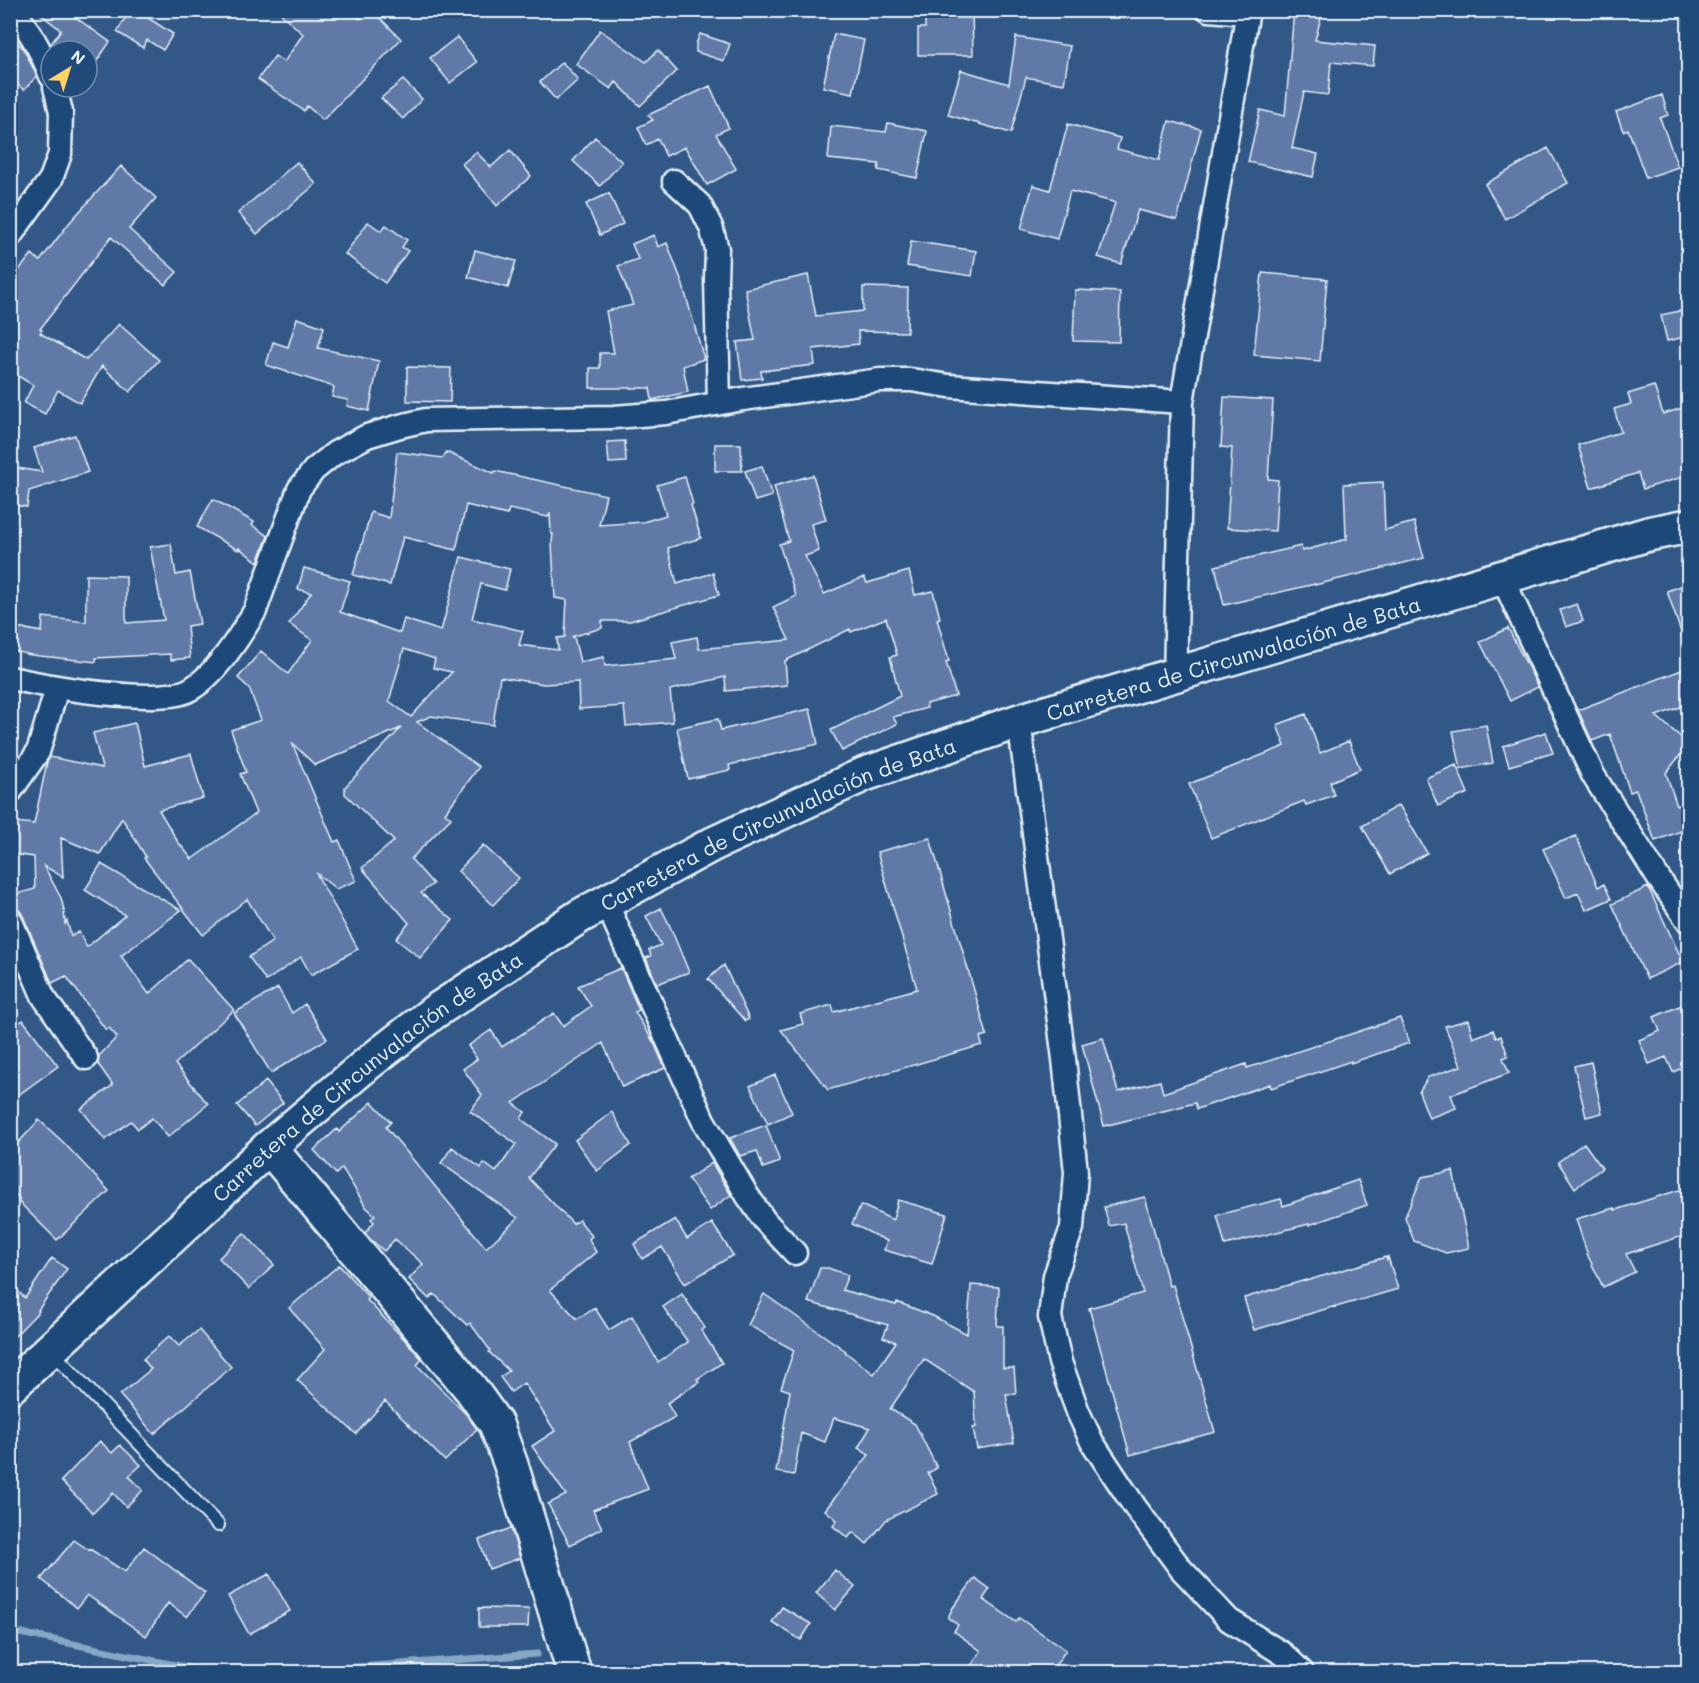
<svg xmlns="http://www.w3.org/2000/svg" width="1699" height="1683" viewBox="0 0 1699 1683" font-family="Mali,sans-serif">
<rect width="100%" height="100%" fill="#325887"/>
<filter id="ink" filterUnits="userSpaceOnUse"><feTurbulence type="fractalNoise" baseFrequency=".0167" numOctaves="2"/><feDisplacementMap in="SourceGraphic" scale="12" xChannelSelector="R" yChannelSelector="G"/><feConvolveMatrix kernelMatrix="1 2 1 2 8 2 1 2 1" color-interpolation-filters="sRGB"/></filter>
<g filter="url(#ink)">
<g fill="none" stroke-linecap="round" stroke-linejoin="round">
<path stroke="#86a8c4" stroke-width="7" d="M10,1631l199,41
M290,1672l247,-18"/>
</g>
<path fill="#6079a6" stroke="#e8f1f8" stroke-width="1.5" fill-rule="evenodd" d="M35,10h30l45,32 -23,33v-24h-32l-4,-7 10,-14z
M130,10h6l37,24 -10,16 -16,-10 -4,8 -26,-16z
M277,10h74l9,9 8,-9h4l29,29 -78,81 -16,-14 -3,5 -46,-32 17,-23 9,6 19,-28z
M925,10h47l1,45h-55v-27h7z
M1294,10h29l-8,30 60,6 -2,20 -42,-4 -3,33 -24,-3 -12,56 26,6 -5,23 -65,-15 12,-52 25,6z
M600,30l46,32 12,-12 19,21 -37,35 -24,-24 -5,7 -35,-25z
M700,34l30,10 -6,17 -28,-9v-8z
M834,34l30,6 -11,53 -30,-6z
M10,36l13,12 14,28 -13,14 -14,-13z
M457,37l20,25 -27,21 -20,-25z
M1016,37l54,9 -6,38 -38,-7 -15,56 -63,-18 13,-45 48,14z
M562,62l16,18 -22,20 -16,-18z
M403,80l19,19 -19,20 -22,-21z
M710,86l19,42 -13,6 20,35 -29,16 -22,-38 -19,9 -8,-17 -12,6 -8,-18 15,-7 -5,-5z
M1662,95l6,20 -8,3 18,49 -32,11 -18,-49 -5,2 -7,-19z
M1169,121l32,8 -24,91 -39,-10 -17,54 -23,-7 17,-54 -2,-1 -43,-11 -13,48 -36,-10 12,-44 17,5 18,-66 52,14 -3,11 42,11z
M888,123l39,8 -10,47 -39,-8 1,-6 -51,-5 3,-33 55,6z
M595,137l27,25 -22,24 -27,-25z
M1548,148l20,35 -63,36 -20,-35z
M510,150l21,26 -34,30 -35,-42 14,-12 15,15z
M297,162l19,22 -59,50 -19,-21z
M121,166l35,32 -27,31 48,43 -12,13 -54,-48 -71,92 2,1 -2,3 46,27 33,-36 40,36 -29,32 -28,-26 -22,37 -22,-13 -13,24 -21,-11 9,-18 -23,-14v-90l22,-27 8,7 30,-39z
M609,193l14,31 -23,11 -14,-31z
M368,222l13,9 5,-6 21,15 -5,7 6,4 -23,32 -40,-29z
M654,235l4,12 9,-4 15,39 22,77 -21,7 5,26 -36,8 -2,-12h-60v-20h10v-15h14l-8,-42 27,-6 -15,-39 20,-7 -6,-15z
M911,241l65,10 -4,25 -65,-10z
M475,250l41,11 -8,27 -40,-11z
M1262,273l65,6 -7,82 -66,-6z
M808,275l8,41 47,-5v-24l45,1 -1,44 -49,-1 1,13 -46,5 2,16 -54,6 1,7 -20,2 -5,-38 18,-2 -10,-51z
M1075,290l45,2 -1,50 -46,-1z
M1689,309v27l-22,5 -6,-26z
M297,318l27,9 -6,21 61,13 -10,50 -22,-5 1,-6 -16,-3 2,-10 -68,-22 7,-23 15,5z
M407,367l44,1 -1,34 -43,-1z
M1654,386l9,28 26,-8v69l-46,14 -5,-16 -47,15 -13,-43 43,-13 -7,-23 17,-5 -3,-10z
M1224,397l49,3 -5,79 10,1 -3,51 -48,-3 5,-80 -11,-1z
M75,435l13,37 -59,19 -2,16 -17,-3v-37l32,5 -8,-24z
M625,441l1,21 -17,1 -2,-21z
M715,444h26l1,27h-27z
M397,452l46,6 3,-6 48,21 1,-2 111,24 -7,30 44,-3 23,-7 -9,-30 28,-8 8,27 -2,1 10,33 -33,10 9,36 36,-11 6,22 -89,26h-28v7l-31,9h3l6,25 24,-5 1,9 71,-7 -4,-17 25,-5 2,12 90,-9 -16,-33 23,-11 -17,-52 10,-3 -15,-55 39,-11 13,45 -15,4 8,27 -14,5 19,38 40,-17 3,6 42,-12 6,24 18,-4 7,27 -3,1 12,42 -3,1 10,34 -30,8 1,4 -34,9 4,7 -55,27 -11,-21 69,-34 -10,-39 7,-2 -11,-37 -35,14 -1,-3 -65,32 2,24 -61,6 -1,-14 -55,13 3,32 -47,4 -2,-20 -45,3 -1,-27 -34,2 -44,-7 -7,48 -62,-9 -14,6 62,45 -34,46 6,5 -40,41 22,25 -12,9 32,27 -33,38 -24,-19 13,-16 -47,-55 32,-27 -49,-47v-7l56,-59 -86,37 -23,-22 42,99 5,-2 17,41 -20,8 -20,-16 42,76 -47,26 -10,-18 -35,24 -17,-24 24,-16 -26,-42 -44,36 -59,-77 2,-1 -24,-39 -22,36 -39,-16 2,39 -19,-11 17,32 3,12 1,14 2,-3 4,15 8,-4 8,15 38,-32 -40,-25 16,-26 80,46 -60,46 28,38 39,-35 46,51 -59,54 33,40 -40,33 -16,-19 -14,11 -7,-8 -26,19 -24,-31 32,-24 -15,-21 1,-8 18,-19 -8,-9 -3,2 -40,-54 -14,7 -30,-69 -6,-7 -3,-12 22,-6 -1,-32 -22,-3 3,-32 19,2 13,-62 3,-5 52,11 -9,-35 42,-10 10,43 46,-12 12,44 -44,12 19,32 14,17 64,-46 -16,-39 6,-2 -15,-42 30,-10 -12,-32 -11,-10 23,-27 27,23 24,-34 -23,-16 22,-31 -13,-4 6,-21 46,13 -10,31 60,21 4,-14 37,12 20,-74 49,12 -5,21 -24,-6 -9,35 51,12 -4,14 39,5 -1,-12 8,-1 2,-37 -12,-2 -3,-55 1,-9h-2l-1,-20 -2,3 -39,-8 -2,6 -41,-10 -10,45 -53,-13 -13,48 -37,-10 18,-63 18,6zM404,649l31,10 -2,9 19,4 -41,45 -22,-16z
M762,466l10,30 -17,5 -10,-30z
M1383,482l2,48 29,-8 10,36 -109,27v-1l-91,21 -9,-39 86,-20 1,5 45,-12 -1,-3 2,-1h-2l-2,-51z
M213,499l41,23 -2,3 16,11 -10,26 -19,-14 -1,2 -41,-23z
M171,544l5,31 14,-3 10,52 -13,2 3,32 -19,2 -1,-6 -74,4v4l-65,-7 -21,-5v-24l32,6 1,-15 43,5v-47l40,1v47l38,-3 -14,-73z
M1689,583v60l-4,1 -18,-53z
M1577,604l6,17 -17,6 -6,-17z
M1508,628l30,59 -28,14 -30,-59z
M1689,667v37l-33,12 33,28 -23,29 11,33 12,-5v27l-34,13 -19,-51 -6,2 -20,-58 -18,7 -14,-31z
M810,709l8,35 -89,21 1,5 -42,9 -11,-51 41,-9 3,11z
M1306,714l14,39 29,-12 11,28 -30,13 4,13 -28,10 -2,-4 -93,37 -22,-54 96,-38 -8,-21z
M1486,725l7,38 -32,6 -8,-38z
M1546,732l7,21 -44,13 -6,-20z
M1456,765l12,28 -30,13 -12,-28z
M1399,805l28,48 -37,21 -28,-48z
M1576,836l22,51 6,-3 7,15 -25,11 -8,-17 -12,5 -23,-49z
M930,838l57,197 -7,2 2,8 -154,45 -47,-60 22,-6 -3,-10 32,-9 2,7 83,-23 -40,-137z
M483,845l36,33 -26,27 -35,-34z
M1648,887l35,75 -36,17 -35,-75z
M661,908l8,16 20,48 -32,12 -11,-26 5,-2 -2,-6 12,-5 -15,-29z
M724,965l25,54 -4,2 -37,-42z
M621,968l18,42 -4,2 19,31 11,25 -43,19 -19,-44 -90,60 12,9 -4,7 34,25 -26,34 44,46 6,-4 13,16 -3,3 7,13 -46,38 27,29 18,-11 14,22 23,-14 26,46 30,-20 -25,-35 19,-13 23,34 -4,2 21,33 -25,16 2,3 -32,21 8,14 -45,25 18,47 -55,21 9,18 -32,17 -22,-41 18,-9 -34,-49 23,-15 -31,-48 -13,9 -11,-15 9,-6 -20,-19 1,-2 -20,-27 -3,2 -33,-31 -5,5 -20,-20 14,-15 -28,-25 -11,12 -15,-13 -4,-5 9,-11 -3,-3 4,-4 -9,-8 -24,-39 -6,6 -22,-24 23,-21 2,3 33,-30 19,20 -5,5 100,121 32,-30 -77,-55 11,-16 29,21 3,-5 12,9 20,-28 -46,-33 12,-16 -19,-26 14,-10 -9,-13 23,-16 11,17 52,-34 9,13 28,-20 -13,-20z
M278,988l14,25 13,-9 22,35 -56,34 -37,-60z
M1689,1002v63l-16,7 -7,-15 -17,7 -10,-24 21,-9 -6,-14z
M1400,1018l9,25 -58,20v-2l-80,27 -1,-4 -73,25 -2,-6 -91,23 -22,-82 21,-6 15,54 42,-11 3,12 83,-29 1,4z
M23,1020l35,46 -48,35v-72z
M1468,1020l5,18 20,-8 3,8 5,-2 7,20 -5,2 6,15 -58,22 5,13 -27,10 -10,-26 9,-15 33,-11 -16,-40z
M1591,1062l11,51 -16,4 -12,-51z
M775,1075l17,38 -24,11 -18,-38z
M266,1081l17,22 -28,23 -18,-21z
M612,1112l19,33 -34,26 -22,-31z
M39,1120l24,22 46,49 -52,49 -39,-39 2,-2 -10,-9v-55l9,7z
M766,1125l14,37 -17,6 -6,-17 -17,5 -10,-18z
M1584,1143l18,25 -27,20 -17,-26z
M712,1163l19,32 -21,15 -22,-31z
M1453,1171l16,77 -23,5 -32,-12 -9,-24 17,-40z
M1358,1180l9,25 -58,20v-1l-84,21 -8,-30 64,-16 2,7z
M1689,1187v47l-63,20 9,18 -32,15 -15,-31 -12,-37 38,-11 1,2z
M1145,1197l24,89 4,-1 42,147 -85,23 -41,-147 54,-15 -19,-70 -15,3 -5,-19z
M898,1200l49,14 -15,50 -48,-14 3,-9 -35,-17 9,-19 32,15z
M675,1219l12,20 25,-16 21,32 -48,29 -23,-37 -20,12 -8,-15z
M244,1233l30,32 -25,24 -30,-31z
M1386,1257l1,3 1,-3 10,32 -62,18v-1l-82,24 -10,-32 62,-18v1z
M52,1258l15,11 -29,41 1,1 -29,30v-57l15,14z
M339,1265l30,33 -2,2 37,39 18,20 -5,6 49,49 11,15 -32,32 -60,-60 -29,33 -59,-54 28,-31 -36,-41z
M820,1268h8l20,7 -6,15 54,15 1,-3 36,14 34,18 4,-49 28,2 -2,39h6v42h11l2,26h-10l8,49 -37,6 -4,-21 3,-1 -2,-35 -50,-33 -34,50 25,15 22,44 -9,5 10,21 -52,26 -19,24 -14,-12 -5,6 -15,-12 4,-6 -12,-10 44,-55 -11,-7 12,-20 -36,-10 -9,24 -24,-9 -7,42 -18,-3 14,-81 -9,-3 13,-38 -46,-25 16,-31 82,57 -1,1 29,22 22,-32 -13,-5 5,-12 -80,-23z
M199,1330l32,37 -77,67 -34,-39 31,-26 -8,-10 26,-23 10,10z
M100,1441l12,12 8,-8 21,20 -12,11 14,14 -17,17 -13,-14 -20,20 -32,-32z
M511,1528l9,30 -31,11 -10,-29z
M74,1540l15,10 1,-1 35,23 19,-25 61,46 -18,24 -19,-14 -22,33 -59,-41 -10,13 -36,-29z
M835,1570l20,17 -20,23 -19,-17z
M269,1574l21,37 -41,23 -21,-38z
M975,1578l15,11 -7,10 33,23 3,-4 47,32 -15,22h-84l14,-21 -27,-20 4,-6 -10,-7 4,-9z
M782,1607l29,17 -10,16 -29,-18z
M479,1608l50,1 -1,18h-49z"/>
<g fill="none" stroke-linecap="round" stroke-linejoin="round">
<g stroke="#e8f1f8" stroke-width="16">
<path id="lane" d="M51,1351l167,174"/>
</g>
<g stroke="#e8f1f8" stroke-width="27">
<path id="street" d="M12,10c17,18 30,43 39,66
M1209,10l38,3
M674,181l26,24 11,22 6,22 -1,31 3,123
M10,236l41,-57 9,-25 1,-42 -6,-25
M1502,577l91,198 66,104 29,42
M1175,676l7,-274 66,-392
M10,678c46,10 90,17 137,18 13,0 28,0 40,-5 27,-13 53,-55 68,-80l44,-122 15,-19 21,-17 32,-17 33,-10 26,-6 188,-3 52,-4 77,-14 137,-19h31l38,6 233,16
M1019,721l45,338 12,113 -4,56 -17,48 -5,41 10,45 18,50 14,30 43,65 46,62 48,51 54,34 19,18
M10,792l28,-40 19,-64
M606,902l97,218 44,75 18,26 30,32
M10,919l33,77 43,62"/>
</g>
<g stroke="#e8f1f8" stroke-width="38">
<path id="secondary" d="M269,1147l202,242 25,35 15,41 63,207"/>
</g>
<g stroke="#e8f1f8" stroke-width="38">
<g id="primary">
<path id="s1" d="M10,1387l259,-240 98,-83 67,-52 146,-96 133,-72 152,-70 154,-53 629,-187 40,-8"/>
</g>
</g>
<use href="#lane" stroke="#1f4a7a" stroke-width="12"/>
<use href="#street" stroke="#1f4a7a" stroke-width="22"/>
<use href="#secondary" stroke="#1f4a7a" stroke-width="33"/>
<use href="#primary" stroke="#1f4a7a" stroke-width="33"/>
</g>
</g>
<g text-anchor="middle" dominant-baseline="central" stroke-width="4.5" stroke-linejoin="round" paint-order="stroke">
<g font-size="21" fill="#e8f1f8" stroke="#1f4a7a">
<text stroke="none"><textPath href="#s1" startOffset="1446">Carretera de Circunvalación de Bata</textPath></text>
<text stroke="none"><textPath href="#s1" startOffset="960">Carretera de Circunvalación de Bata</textPath></text>
<text stroke="none"><textPath href="#s1" startOffset="474">Carretera de Circunvalación de Bata</textPath></text>
</g>
</g>
<rect width="1699" height="1683" fill="none" stroke="#1f4a7a" stroke-width="36"/>
<rect x="18" y="18" width="1663" height="1647" fill="none" stroke="#e8f1f8" stroke-width="2" filter="url(#ink)"/>
<g transform="translate(69 69) rotate(38)"><circle r="28" fill="#1f4a7a" stroke="#6f8dac" stroke-width="1.5"/>
<path d="M0-4.5L10 22L0 15L-10 22Z" fill="#ffd166"/>
<text y="-9" font-size="16" font-weight="bold" text-anchor="middle" fill="#e8f1f8">N</text>
</g>
</svg>
